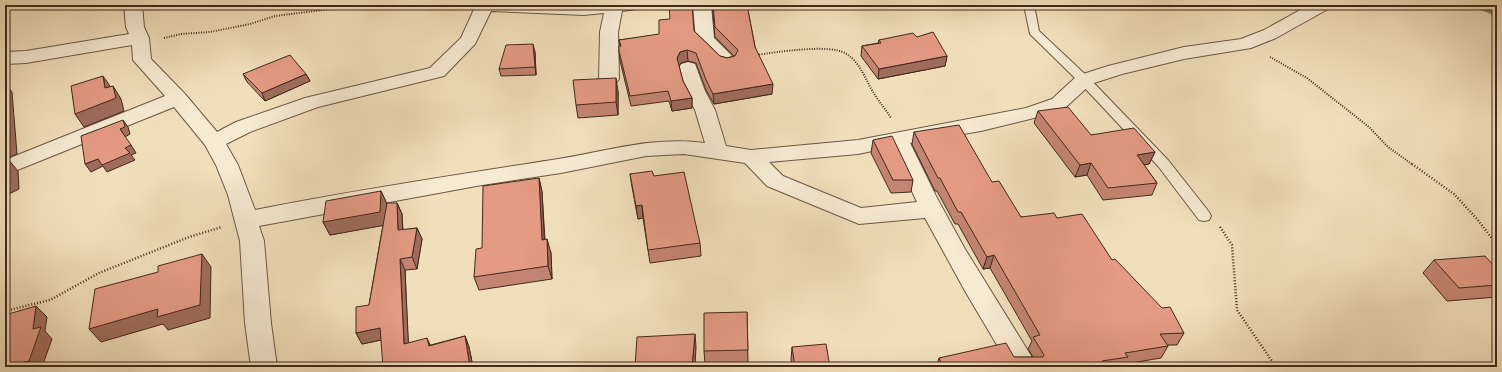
<svg xmlns="http://www.w3.org/2000/svg" width="1502" height="372" viewBox="0 0 1502 372" font-family="'Sorts Mill Goudy',serif">
<rect width="100%" height="100%" fill="#f1dfbb"/>
<filter id="stains"><feTurbulence type="fractalNoise" baseFrequency=".005" numOctaves="4"/><feColorMatrix values="0 0 0 0 .2 0 0 0 0 .09 0 0 0 0 .02 0 0 0 .5 -.17"/></filter>
<radialGradient id="worn" r=".72"><stop offset=".6" stop-color="#630" stop-opacity="0"/><stop offset="1" stop-color="#630" stop-opacity=".3"/></radialGradient>
<g fill="none" stroke-linecap="round" stroke-linejoin="round">
<path fill="#778275" fill-rule="evenodd" d="M1466,5h10l21,7v4z"/>
<g stroke="#6c5644" stroke-width="2">
<path id="service" d="M1024,5h10l5,26 49,46 80,83 41,52 2,4 -2,4 -5,1 -5,-1 -41,-54 -78,-83 -50,-49z"/>
</g>
<g stroke="#6c5644" stroke-width="2">
<path id="minor" d="M124,5h18l2,22 5,11 2,21 34,35 32,38 19,-10 69,-24 125,-30 31,-30 15,-33h163l-3,4 -14,2 -4,21 1,47 -3,4 -7,2 -7,-2 -3,-4 1,-47 4,-19 -20,2 -93,-4 -16,33 -31,32 -126,31 -68,25 -24,12 12,21 17,45c100,-20 202,-35 303,-51 50,-8 95,-23 147,-16l-10,-33 -10,-19 -6,-23 2,-4 7,-2 7,2 10,27 10,19 11,36 25,4 107,-10 168,-32 26,-9 25,-23 31,-10 76,-19 57,-8 23,-9 45,-25h22l-3,4 -52,29 -25,10 -67,11 -62,15 -31,10 -25,23 -28,10 -57,14 -71,12 27,55 28,51 73,118h-28l-45,-76 -40,-73 -66,6 -92,-38 -22,-23 -61,-9 -38,2 -85,17 -79,12 -223,41 5,15 7,82 6,44h-26l-6,-44 -5,-82 -12,-46 -12,-30 -11,-20 -31,-38 -169,68v-15l160,-64 -32,-36 -1,-15 -106,18 -21,1v-12l21,-1 103,-17 -3,-7zM891,147l26,55 -56,6 -78,-32 -14,-14 89,-8z
M693,5h18l3,33 23,23 -2,4 -7,2 -7,-2 -25,-25z"/>
</g>
<path stroke="#40291c" stroke-width="2" stroke-dasharray="1 1.5" stroke-linecap="butt" d="M423,5l14,3 21,-2
M164,38l17,-4 29,-2 40,-8 25,-8 88,-11
M757,55c19,-3 72,-11 88,-2 16,9 21,29 30,42 5,8 11,15 16,23
M1270,57l37,21 62,49 19,20 25,18"/>
<path stroke="#40291c" stroke-width="2.5" stroke-dasharray="1 2" stroke-linecap="butt" d="M1412,164l42,30 23,25 20,26
M1220,227l12,18 5,65 39,57
M5,311l45,-11 49,-27 90,-36 33,-10"/>
<use href="#service" fill="#f6ead3" fill-rule="evenodd"/>
<use href="#minor" fill="#f6ead3" fill-rule="evenodd"/>
</g>
<path fill="#c48472" stroke="#40291c" d="M712,5h35l8,42 17,47 -58,10 -8,-14 -10,-27 -8,-2 -7,2 -2,3 4,15 9,17v10l-20,3 -3,-10 -38,5 -11,-45 -1,-10 1,-5 -1,-6 75,-9 26,25 7,2 7,-2 -19,-19z
M917,37l30,19 -2,10 -67,13 -17,-23 1,-10 16,-3 1,-3z
M535,52l1,23 -35,1 -2,-7z
M243,74h63l4,7 -45,20 -18,-19z
M618,91v24l-40,3 -2,-13z
M1038,111l53,24 64,17 -6,12 -5,1 13,18 -5,12 -49,5 -16,-25 -12,2 -41,-54z
M914,132l78,50 29,35 36,1 55,42 72,73 -7,12h-9v1l-7,12 -36,6 -2,3h-187l3,-9 94,-1 -5,-8 4,-8 -42,-73 -7,1 -25,-45h-3l-18,-33h-2l-23,-47z
M873,140l40,40 -2,12 -20,1 -20,-40z
M630,174l24,2 46,67 1,13 -51,7 -7,-45 -5,1 -6,-32z
M539,178l3,14 3,48 6,13 1,26 -73,11 -5,-13z
M381,191l6,13v3l10,-4 5,11 1,16 14,-2 5,11 -5,30 -12,1 3,73 23,2 34,-9 4,11 4,20 -92,-27 -19,4 -6,-11 13,-28 14,-80 -53,10 -7,-13z
M1434,260l63,9v28l-50,4 -24,-28z
M747,312l1,51 -43,1 -1,-13z
M792,347l38,20h-38l-1,-7z"/>
<path fill="#a06c5c" stroke="#40291c" d="M533,44l2,8 1,23 -1,-8z
M687,50l1,11 -7,2 -3,5 -1,-10 3,-6z
M947,56l-2,10 -67,13 1,-10z
M306,74l4,7 -45,20 -3,-8z
M103,76l9,13 1,-3 8,13 3,12 -40,16 -9,-13 30,-26z
M616,78l2,13v24l-2,-13z
M5,83l7,9 5,62 -12,5z
M773,84l-1,10 -58,10 -1,-10z
M692,98v10l-20,3 -1,-10z
M123,120l5,7 2,7 -5,3 -5,-8z
M131,145l5,8 -5,2 4,5 -28,12 -4,-6 -12,6 -6,-8 13,-5z
M1155,152l-6,12 -17,3 5,-12z
M8,159l10,12 1,18 -14,7v-17z
M1091,163l-4,12 -12,2 5,-12z
M539,178l3,14 3,61 -3,-13z
M381,191l6,13 -1,21 -56,10 -7,-13z
M397,203l5,11 1,27 -5,-11z
M642,205l1,13 -5,1 -2,-13z
M417,228l5,11 -5,30 -5,-12z
M547,239l4,14 1,26 -4,-13z
M202,254l9,13 -1,51 -42,12 -5,-6 -62,18 -12,-13z
M994,255l-4,13 -7,1 4,-12z
M400,259l5,11 4,85 -5,-11z
M36,306l11,11 -2,14 7,8 -10,28h-37v-1l28,-37z
M380,328l6,11 -24,5 -6,-11z
M695,334l1,13 -1,20h-3z
M465,336l4,11 4,20h-3z
M427,338l5,11 -3,-3z
M1105,365l-1,2h-9z"/>
<path fill="#e49a84" stroke="#40291c" d="M669,5h23l2,26 26,25 7,2 8,-2 3,-6 -23,-23 -2,-22h34l8,42 18,37 -60,10 -7,-14 -10,-27 -9,-3 -7,2 -3,6 6,23 9,17 -21,3 -3,-10 -38,5 -11,-45v-5h2l-2,-6 40,-6v-14l11,-1z
M933,32l14,24 -68,13 -17,-23 19,-3 -2,-3 34,-7 4,4z
M533,44l2,23 -36,2 7,-24z
M290,55l16,19 -44,19 -19,-19 17,-7z
M103,76l2,12 8,-2 3,12 -41,16 -4,-28z
M616,78v24l-40,3 -3,-25z
M1068,107l23,28 43,-7 21,24 -18,3 20,28 -49,5 -17,-25 -11,2 -42,-54z
M5,113l2,29 -2,1z
M123,120l2,7 -5,2 11,16 -6,3 5,5 -28,12 -4,-6 -13,5 -4,-28z
M959,125l33,57 7,-1 22,36 33,-4 3,5 25,-4 30,46 3,-1 47,49 8,-1 14,26 -24,1 8,12 -43,7 3,4 -26,4 3,4 -10,2h-47l-1,-1 -6,1h-98l-4,-9 67,-15 8,14h29l1,-2 -11,-18 7,-2 -46,-80 -7,2 -26,-45h-3l-18,-34h-2l-24,-46z
M892,136l21,44h-20l-20,-40z
M8,159l1,18 -4,2v-18z
M652,171l2,5 30,-4 16,71 -52,7 -6,-45 -6,1 -6,-32z
M539,178l3,62 5,-1 1,27 -74,11 2,-28 6,-1 1,-62z
M381,191l-1,21 -57,10 3,-21z
M387,203h10l1,27 19,-2 -5,29 -12,2 4,85 23,-6 2,8 36,-10 5,31h-87l-3,-39 -24,5v-26l13,-2z
M202,254l-2,51 -43,12 1,-8 -69,20 6,-40 63,-17v-6z
M1485,256l12,13v16l-38,3 -25,-28z
M36,306l-3,23 8,-2 -12,34 -24,5v-51z
M747,312l1,38 -44,1v-38z
M695,334l-3,33h-57l2,-30z
M826,344l4,23h-35l-3,-20z"/>
<rect width="1502" height="372" fill="none" stroke="#f1dfbb" stroke-width="20"/>
<rect x="6" y="6" width="1490" height="360" fill="none" stroke="#40291c" stroke-width="2"/>
<rect x="10" y="10" width="1482" height="352" fill="none" stroke="#40291c"/>
<rect width="100%" height="100%" filter="url(#stains)"/>
<rect width="100%" height="100%" fill="url(#worn)"/>
</svg>
